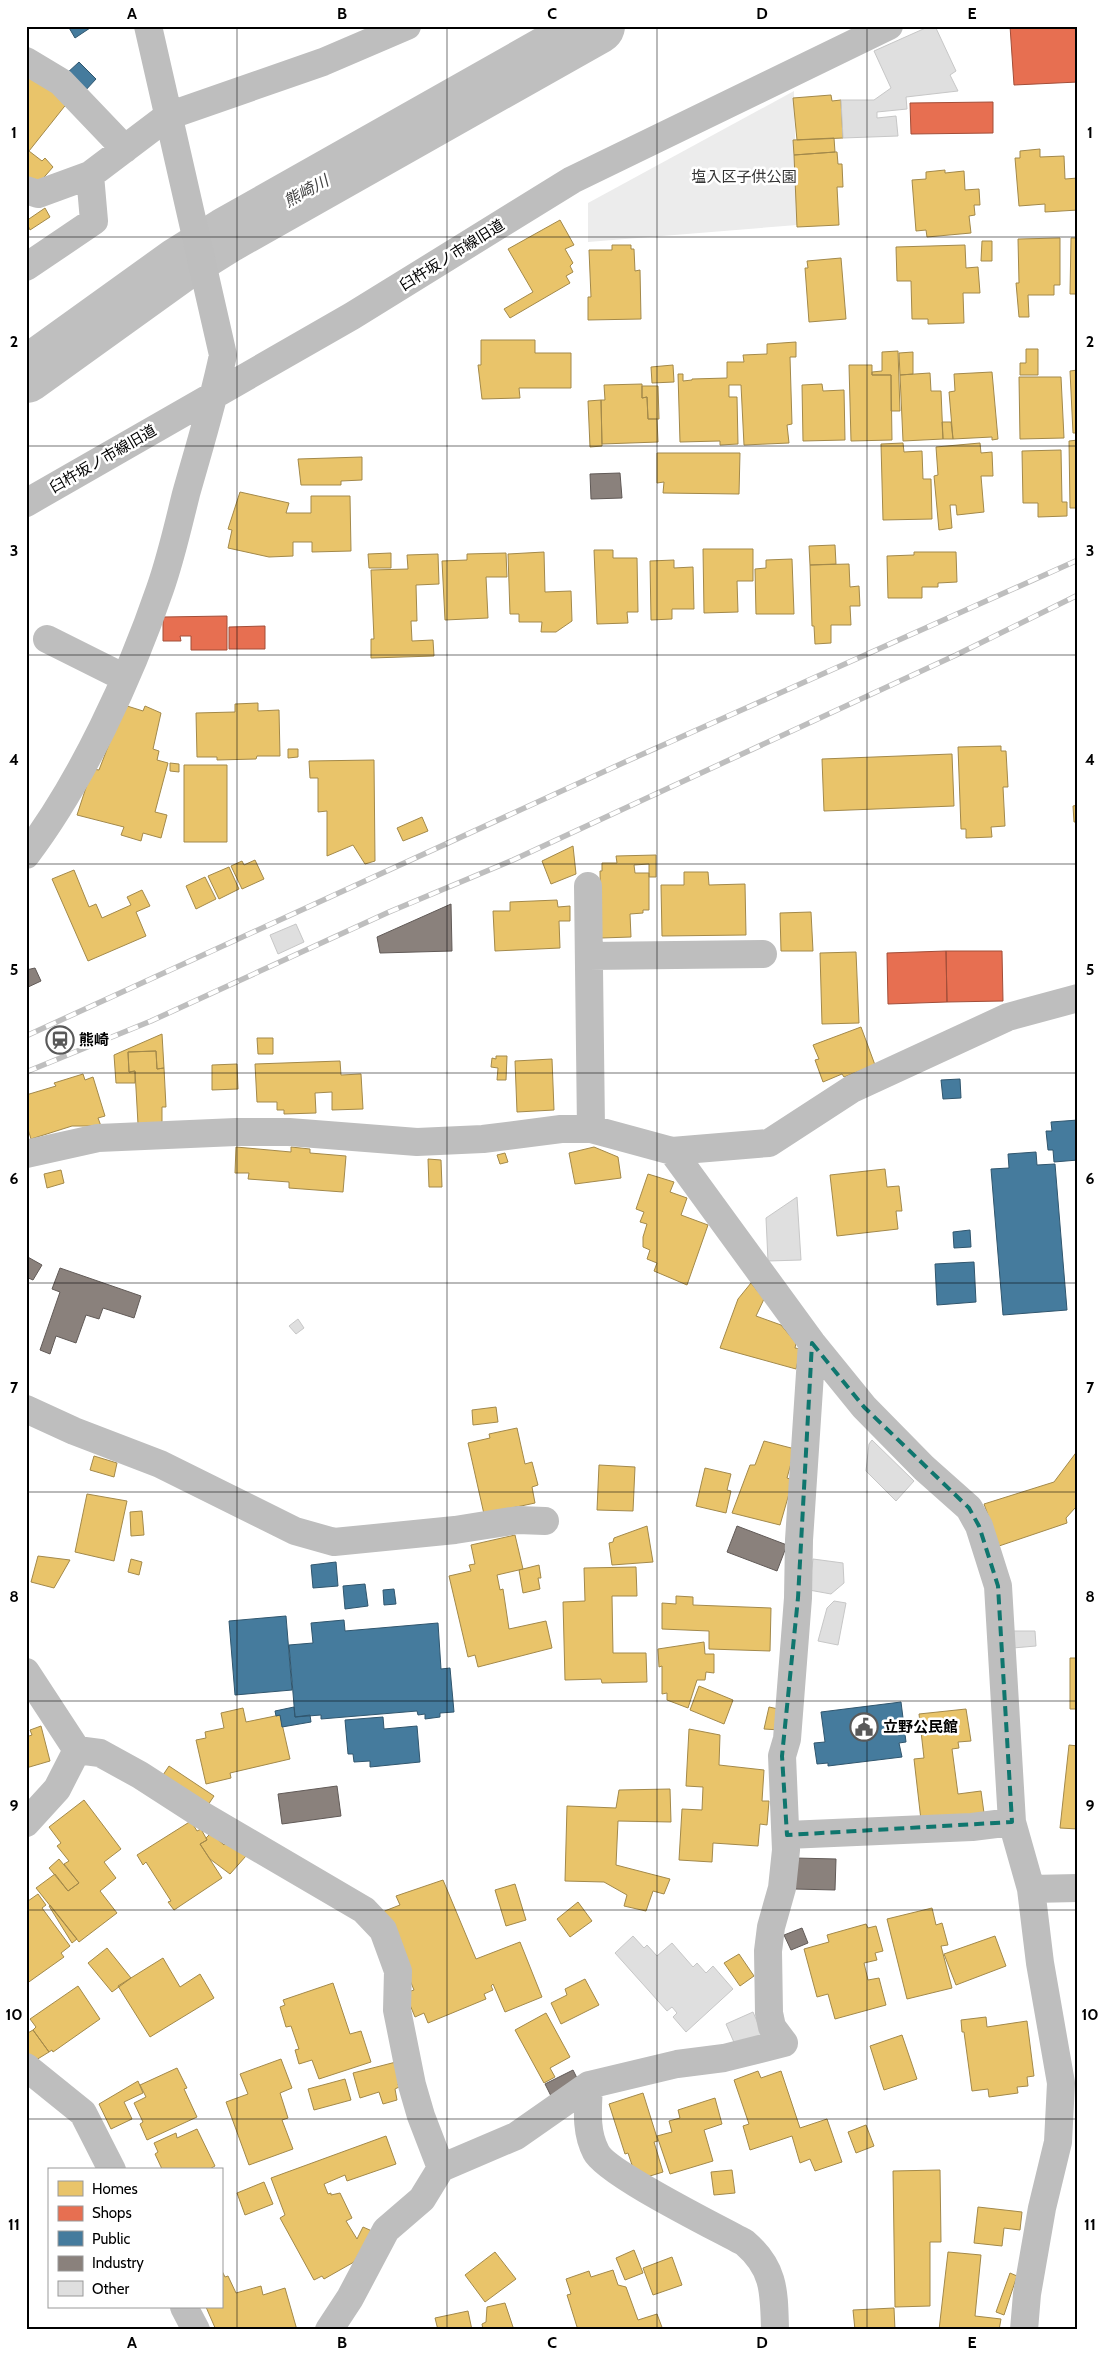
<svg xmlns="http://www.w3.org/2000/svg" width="1104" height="2356" viewBox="0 0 1104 2356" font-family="Cabin,'Noto Sans JP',sans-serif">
<rect width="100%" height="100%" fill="#fff"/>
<path fill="#ececec" d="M794,91l3,134 -209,17v-39z"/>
<path fill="#e9c46a" stroke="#a3894a" d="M26,74l42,28 -39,49 13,10 3,-3 8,9 -14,16 -13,-5z
M831,95l1,6 9,-1 2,38 -46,2 -4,-42z
M834,138l1,14 -41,3 -1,-15z
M1040,149v8l24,-1 1,23 13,-1v32l-33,2v-8l-26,2 -4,-48h5v-7z
M835,152h2l1,12h4l1,23h-6l2,38 -42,2 -3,-72z
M945,170v3l19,-2 1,19 14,-1 1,16h-6l1,10 -6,1 2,17 -44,4 -1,-7 -10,1 -4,-51 14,-1v-7z
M45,208l5,9 -20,13 -4,-9z
M560,220l14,25 -9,4 8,14 -3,3 3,6 -7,4 4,7 -60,35 -6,-9 29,-17 -25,-43z
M1060,238v47h-6v10h-26l1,22h-10l-3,-34h3l-1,-44z
M1071,238h7v56h-8z
M982,241h10v20h-11z
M612,245h19v4h3l1,22 5,-1 1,49 -53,1v-23h3l-2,-47h23z
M965,245l1,23 12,-1 2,26h-17l1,30 -36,1v-5h-16l-1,-38h-14l-1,-34z
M841,258l5,61 -37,3 -4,-54h3l-1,-7z
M481,340h54v13h36v35h-52l1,10 -38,1 -4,-34h3z
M796,342v15h-6l2,67 -5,1 2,18 -45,2 -3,-60h-12v12h8l1,47 -18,1v-4l-40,1 -2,-68h5v7l9,-1v-1l35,-1v-16h17l-1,-7 24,-1v-10z
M1026,349h12v26h-18v-12h6z
M898,351l2,60h-9v-36h-19v-3l10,-1v-19z
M913,352v22l-13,1 -1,-22z
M673,365l1,17 -22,1 -1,-16z
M849,365h23v10h19l1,65 -41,1z
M1078,370v63h-5l-3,-62z
M992,372l6,67 -6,1v-3l-39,2 -4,-47 6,-1 -1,-17z
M930,373l1,18h10l2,48 -40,2 -3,-66z
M1019,377h42l3,61 -44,1z
M642,384v14l5,-1 1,22h9l1,23 -56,2 -1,-44h4l-1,-15z
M822,384l1,7 21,-1 1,50 -42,1 -1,-56z
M642,386h16l1,33h-11l-1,-22 -5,1z
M601,400l1,46 -12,1 -2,-46z
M942,422h9l2,17h-10z
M1078,440v68h-8l-1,-67z
M903,443l1,9 18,-1 1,28h8l1,40 -49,1 -2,-76z
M980,443l1,10 11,-1 1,24h-12l3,36 -27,3 -1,-10h-6l2,23 -13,2 -5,-54 4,-1 -2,-28z
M1061,450l1,52h5v14l-29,1v-14h-15l-1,-52z
M657,453h83l-1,41 -76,-1 1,-11 -7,1z
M362,457v23l-21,1v4h-40l-3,-26z
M240,492l49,11 -3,10h25v-17h39l1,55 -39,1v-10h-19v14l-24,1 -41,-9 4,-18 -4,-1z
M835,545l1,19 -26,1 -1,-19z
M703,549h50v32h-16l1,31 -34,1z
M594,550h19v8h24l1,54h-11l1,11 -31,1z
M544,552l1,40 26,-1 1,30 -16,11h-15l1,-10h-23v-8h-9l-2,-60z
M914,552h42l1,30 -19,1v4h-16v11h-34l-1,-42 27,-1z
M391,553v15h-22l-1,-14z
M506,553l1,24h-21l2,41 -43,2 -3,-59 25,-1v-6z
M438,554l1,30 -23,1 1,36h-6l1,20 21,-1 1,16 -63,2v-19h3l-3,-69 37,-1 -1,-14z
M792,559l2,55h-38l-1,-45 11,-1v-8z
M674,560v8l19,-1 1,42h-22v10l-21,1 -1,-59z
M849,564l1,23 9,-1 1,20h-10l1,19h-20v18l-16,1 -1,-18h-2l-2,-61z
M258,703v8l21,-1 1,46h-23l-1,3 -39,1v-3h-20l-1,-44 39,-1v-8z
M124,705l19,6 2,-5 16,7 -8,36 6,2 -2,9 11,3 -13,49 12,3 -6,23 -18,-5 -2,8 -20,-6 3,-8 -47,-12 15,-46 7,1z
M1001,746v5h5l2,36h-5l2,39 -14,1 1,10 -26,1v-9h-5l-3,-82z
M288,749h10v8l-10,1z
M952,754l2,52 -130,5 -2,-52z
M374,760l1,101 -10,3 -12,-19 -26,11v-45l-9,1v-34h-8l-1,-17z
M170,763l9,1v8l-9,-1z
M184,765h43v77h-43z
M1078,805v37l-1,-20h-3l-1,-16z
M422,817l6,14 -25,10 -6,-13z
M573,846l3,28 -25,10 -9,-23z
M656,855v22h-7v-13l-15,1 1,8h14v37h-6v3l-13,1 1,23 -30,1 -1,-67h2v-8h15l-1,-7z
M255,860l9,19 -22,10 -11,-23 11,-5 2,4z
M229,867l10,22 -20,10 -11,-23z
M74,870l15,37 7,-3 6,14 29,-13 -4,-8 15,-7 8,16 -14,6 10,24 -58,25 -36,-82z
M684,872h24l1,13 36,-1 1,51 -84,1 -1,-51h23z
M205,877l11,22 -20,10 -10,-23z
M557,900l1,7 12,-1v15h-11l1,27 -65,3 -2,-40h17v-9z
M811,912l2,39h-32l-1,-38z
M856,952l3,71 -37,1 -2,-71z
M861,1027l14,38 -31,12 -2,-3 -19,8 -8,-22 4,-1 -6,-14z
M162,1034l2,34 -7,1 -1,-18 -28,1 1,20 6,-1v12h-19l-2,-28z
M257,1038h16v16h-15z
M156,1051l1,18 7,-1 2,39h-4v16l-24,1 -3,-53 -6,1 -1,-20z
M496,1056h11l-1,24h-9l1,-12 -7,-1 1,-9 4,1z
M552,1059l2,51 -37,2 -2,-51z
M340,1061l1,14 20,-1 2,35 -31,1v-18l-17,1 1,20 -32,1v-4h-7v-8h-20l-2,-38z
M237,1064l1,25 -26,1v-25z
M83,1074l2,6 8,-3 12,39 -7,2 3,8h-29l-41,13 -5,-16v-28l30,-9 -2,-3z
M236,1147l55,5v-5l19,2v4l36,3 -3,36 -54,-4v-6l-41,-3 1,-6h-14z
M594,1147l24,10 3,21 -46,6 -6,-31z
M505,1153l3,9 -8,2 -3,-9z
M428,1159l13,1 1,27h-13z
M885,1169l2,18 12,-1 3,25h-6l2,18 -61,7 -7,-61z
M61,1170l3,13 -17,5 -3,-14z
M648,1174l26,8 -4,10 17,6 -6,17 27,10 -21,60 -33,-14 3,-8 -10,-4 3,-9 -7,-3v-10l4,-13 -7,-2 4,-10 -8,-3z
M751,1283l13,16 -8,17 25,9 15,18 -1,5 6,1 -5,20 -76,-21 18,-49z
M496,1407l2,15 -25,3 -1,-15z
M517,1428l8,36 7,-2 6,23 -6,2 3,16 -51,11 -16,-71 22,-5 -1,-4z
M764,1441l31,8 -8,29 6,2 -13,45 -48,-12 18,-48h5z
M1078,1450v60l-3,-2 -9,10 1,5 -68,23 -15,-42 70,-22z
M94,1456l23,7 -3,14 -24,-7z
M599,1465l36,2 -2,44 -36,-1z
M705,1468l26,6 -4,16 4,1 -5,22 -30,-7z
M87,1494l40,7 -13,60 -39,-9z
M142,1511l2,24 -13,1 -1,-24z
M647,1526l6,36 -41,3 -3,-22 4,-1 1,-4z
M515,1535l8,34 -26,6 3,15 3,-1 6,40 37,-8 6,27 -74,19 -3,-12 -7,2 -19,-81 22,-5 -2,-6 6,-1 -4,-19z
M38,1556l32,4 -16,28 -23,-6z
M131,1559l11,3 -3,13 -11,-3z
M539,1565l2,13h-3l2,11 -17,4 -4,-23z
M636,1567l1,29h-25l1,57h33l1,29 -45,1 -1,-4 -36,1 -2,-78 22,-1 -1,-33z
M676,1596l17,1v8l78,3 -1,43 -61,-2v-18l-47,-2v-26l14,1z
M704,1642l1,12h9v19l-8,-1 -1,8h-8l-9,28 -21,-8v-7l-5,1v-28l-3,1 -1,-18z
M1070,1658h8v51h-8z
M699,1686l34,14 -9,24 -34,-14z
M769,1707l14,3 -3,20 -16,-1z
M243,1708l3,14 34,-7 10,44 -60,14 1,5 -25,6 -10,-44 10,-2 -1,-6 19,-4 -3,-15z
M966,1709l5,32 -13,1 1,6 -7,1 6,45 23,-3 3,22 -63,7 -7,-61 10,-1 -5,-44z
M41,1726l9,35 -24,7v-31l6,-2 -2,-5z
M689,1729l31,6 -1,30 45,5 -2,31h7l-2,24 -7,-1 -2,22 -45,-3 -1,19 -33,-2 3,-51 20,1 1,-23 -17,-1z
M1069,1745l9,1v83l-18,-1z
M169,1766l45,30 -8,12 -45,-30z
M670,1789l1,33 -53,-1 -2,44 54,14 -6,15 -11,-3 -7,20 -22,-5 3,-11 -23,-13 -39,-1 2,-75 49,2 3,-18z
M84,1800l37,49 -17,13 12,16 -16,13 17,22 -38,29 -43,-54 19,-14 13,17 11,-8 -15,-19 5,-3 -12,-15 4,-3 -12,-16z
M191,1821l6,10 4,-2 5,9 1,2 -7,4 22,34 -48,32 -6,-8 3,-1 -25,-39 -3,3 -6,-10z
M211,1833l13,12 4,-4 18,15 -16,18 -20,-15 -10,-15 7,-4 -1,-2z
M59,1859l20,24 -11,8 -19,-23z
M443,1880l33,79 44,-17 22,55 -37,15 -12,-28 -2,2 2,4 -9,4 2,5 -58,24 -4,-10 -9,4 -10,-24 9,-3 -32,-78 18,-7 -4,-9z
M515,1884l11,36 -20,6 -11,-36z
M38,1894l8,11 -4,3 28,38 -9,7 3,4 -38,27v-86l2,3z
M578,1902l14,19 -22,16 -13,-18z
M50,1905l27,34 -5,4 -23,-37z
M932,1908l4,17 6,-2 6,22 -7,1 11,42 -45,11 -20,-80z
M866,1924l2,4 8,-2 7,25 -8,2 2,7 -13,3 4,17 11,-2 7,27 -51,14 -7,-25 -11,3 -13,-48 25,-7 -2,-7z
M995,1936l11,30 -50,19 -12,-31z
M107,1948l24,30 -19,14 -24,-29z
M739,1954l15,22 -14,10 -16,-23z
M163,1958l17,29 20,-13 14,24 -64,39 -32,-51z
M585,1979l14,26 -38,19 -10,-21 16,-8 -2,-6z
M333,1983l17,51 11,-3 10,31 -52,17 -7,-19 -13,4 -4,-14 4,-1 -8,-23 -5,1 -6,-20 5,-2 -2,-5z
M78,1986l22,33 -47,33 -1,-2 -3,2 -16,-22 3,-3 -6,-8z
M546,2013l24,44 -20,11 5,9 -11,6 -29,-53z
M986,2017l1,10 40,-6 7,55 -7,1 1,9 -11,1 1,6 -29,4 -1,-8 -16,2 -8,-59h-2l-1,-12z
M33,2030l16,22 -13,8 -10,-8v-18z
M902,2035l15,44 -33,11 -14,-44z
M281,2059l11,29 -12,5 8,25 -6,2 11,29 -44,16 -23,-63 22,-8 -8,-20z
M396,2062l5,20 -3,2 1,3 -4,2 2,11 -14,4 -4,-12 -19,6 -7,-25z
M177,2068l10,20 -3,1 13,28 -50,23 -7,-16 3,-2 -9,-19 12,-6 -6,-12z
M758,2071l3,7 20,-7 19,57 27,-9 15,43 -27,9 -5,-12 -10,4 -8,-27 -42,14 -7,-24 6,-2 -15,-44z
M345,2079l6,21 -37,10 -6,-21z
M138,2081l5,12 -19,9 8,17 -21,10 -12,-25z
M643,2093l15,48 -4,1 9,30 -26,8 -9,-27 -3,1 -16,-50z
M715,2098l7,26 -18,6 9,31 -43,13 -13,-38 15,-4 -3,-11 11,-3 -2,-8z
M866,2125l8,21 -18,7 -8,-21z
M197,2129l18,37 -7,4 -46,-1 -7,-15 3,-2 -4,-9 22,-10 1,5z
M386,2136l10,28 -49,17 -2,-6 -21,9 4,10 3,-1v2l9,-2 12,25 -6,3 11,18 6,-12 9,4 -18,31 -30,17 -2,-3 -8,4 -34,-62 5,-3 -14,-37z
M732,2170l3,23 -21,2 -3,-23z
M940,2170l1,72h-11v64l-35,1 -2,-136z
M264,2182l9,22 -28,11 -8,-22z
M978,2207l44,5 -2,18 -16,-2 -2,18 -28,-3z
M634,2250l9,23 -18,7 -9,-22z
M495,2252l21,27 -31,23 -20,-27z
M948,2252l33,3 -6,61 26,3 -2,11h-60z
M672,2257l10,28 -29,10 -10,-27z
M221,2269l4,8 3,-1 8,17 25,-7 2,9 22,-7 12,42h-81l-10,-23h15z
M613,2270l5,15 8,2 12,33 19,-6 6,16h-85l-11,-35 4,-1 -5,-15 23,-8 2,6z
M1010,2273l7,3 -13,39 -8,-3z
M505,2303l9,27h-31l-1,-6 4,-2 1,-15z
M894,2308l1,22h-40l-2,-20z
M468,2311l4,19h-34l-3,-12z"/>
<path fill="#e76f51" stroke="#a24e39" d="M1010,26h68v56l-64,3z
M993,102v31l-82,1 -1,-31z
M227,616v34h-36v-14h-11l1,5h-18v-24z
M265,626v23h-36v-22z
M946,951h56l1,50 -56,1z
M946,951l1,51 -59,2 -1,-51z"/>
<path fill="#457b9d" stroke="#30566e" d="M68,26h25l-18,12z
M79,62l17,17 -12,13 -18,-18z
M960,1079l1,19 -18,1 -2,-19z
M1078,1120v40l-24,2 -1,-12h-5l-2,-19h6l-1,-9z
M1036,1152l1,13 18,-1 12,146 -64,5 -12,-146 18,-1 -1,-14z
M970,1230l1,17 -17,1 -1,-16z
M974,1262l2,40 -39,3 -2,-41z
M336,1562l2,24 -25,2 -2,-23z
M365,1584l3,22 -23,3 -2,-23z
M394,1589l2,15 -12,1 -1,-15z
M286,1616l6,74 -57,5 -6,-74z
M344,1620l1,11 93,-8 3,46 9,-1 4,44 -14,1v4l-15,2v-5l-7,1 -1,-4 -96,8v-4l-26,2 -6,-72 24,-2 -2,-20z
M901,1702l5,40 -7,1 3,14 -74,9v-3l-11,1 -3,-21 11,-1 -4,-30z
M294,1707l1,10 15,-2 1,7 -29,5 -2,-12 -4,1 -1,-5z
M383,1717l1,12 33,-3 3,36 -50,5v-6l-16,1 -1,-8h-5l-3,-34z"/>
<path fill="#8a817c" stroke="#615a57" d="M620,473l2,25 -31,1 -1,-25z
M451,904l1,47 -72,2 -3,-16z
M35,968l6,13 -15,7v-18z
M26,1256l16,9 -9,15 -7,-3z
M60,1268l81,28 -7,22 -31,-10 -4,11 -13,-4 -10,28 -20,-7 -6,18 -10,-4 20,-58 -8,-3z
M737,1526l50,19 -10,26 -50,-19z
M337,1786l4,30 -59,8 -4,-30z
M795,1858l41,1 -1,31 -41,-1z
M802,1928l6,15 -17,7 -7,-15z
M573,2070l6,12 -28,14 -6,-12z"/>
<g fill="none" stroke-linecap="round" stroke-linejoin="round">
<path stroke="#bfbfbf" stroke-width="56" d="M26,375l153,-110 48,-30 370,-209"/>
</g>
<path fill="#dfdfdf" stroke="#c7c7c7" d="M930,26h5l21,45 -6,4 8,16 -52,6 1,12 -30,3v6l19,-2 2,20 -55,2 -2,-38h33l17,-12 -17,-37z
M296,924l8,18 -26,12 -8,-19z
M797,1197l4,63 -33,1 -2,-43z
M298,1319l6,9 -8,6 -7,-8z
M872,1440l42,41 -18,20 -30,-30 3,-27z
M813,1559l30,4 1,20 -13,11 -22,-4z
M834,1601l12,2 -8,42 -20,-4 9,-33z
M1012,1631h23l1,15 -23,2z
M633,1936l11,12 3,-3 10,11 15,-13 21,24 4,-4 9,10 7,-7 20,23 -47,43 -13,-15 4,-4 -5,-6 -5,4 -52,-58z
M753,2012l10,23 -27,12 -10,-23z"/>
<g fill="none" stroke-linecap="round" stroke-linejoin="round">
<path stroke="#bebebe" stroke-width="28" d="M26,61l35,21 64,67
M26,190l12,4 52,-19 78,-59 155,-54 84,-36
M26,267l68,-46 -4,-46
M26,503l326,-187 220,-136 317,-154
M47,639l78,39
M26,855c56,-74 104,-178 134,-266 11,-31 18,-63 26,-95 13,-46 27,-91 37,-139l-75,-329
M588,886l3,243
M589,956l174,-2
M672,1151l140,192 52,64 60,61 45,40 10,18 19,60 14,236 19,67 9,74 21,120 -3,59 -16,66 -15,86 -3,36
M26,1154l72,-16 138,-6h53l128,10 66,-3 78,-10h30l81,22 97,-8 83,-54 156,-72 70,-19
M26,1409l48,22 86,33 135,67 39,11 121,-12 63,-10 27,1
M26,1672l51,78 23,3 40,22 62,40 162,95 19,20 15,41 -1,39 15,75 9,31 20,52
M26,1823l31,-34 20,-39
M787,1835l185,-8 40,-5
M1031,1889l47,-1
M26,2067l57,46 29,57
M589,2085c-1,23 -4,46 7,67 10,21 122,76 149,91 30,26 29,49 30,87
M184,2307l12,23
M329,2330l21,-32 36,-68 36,-31 19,-31 75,-32 73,-51 88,-21 47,-6 60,-15 -12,-16 -3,-14 -1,-62 3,-24 11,-39 4,-38 -4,-94 5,-17 11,-141 1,-58 13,-197"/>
<g stroke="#bebebe" stroke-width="5.5">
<path id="rail" d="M26,1036l599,-274 453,-202
M26,1072l125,-51 238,-109 124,-52 443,-205 122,-60"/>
</g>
<use href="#rail" stroke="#fff" stroke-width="4" stroke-dasharray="11" stroke-linecap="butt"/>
</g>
<path fill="none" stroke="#0f766e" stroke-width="4" stroke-dasharray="10 6" stroke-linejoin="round" d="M812,1343l52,64 105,101 10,18 19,60 14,236 -225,13 -5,-79 16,-158z"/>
<path fill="none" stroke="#000" stroke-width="1" stroke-opacity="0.55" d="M237,26v2304M447,26v2304M657,26v2304M867,26v2304M26,237h1052M26,446h1052M26,655h1052M26,864h1052M26,1073h1052M26,1283h1052M26,1492h1052M26,1701h1052M26,1910h1052M26,2119h1052"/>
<defs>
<g id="station-ring" transform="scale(1.4375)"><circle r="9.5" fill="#fff" stroke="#595959" stroke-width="1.5"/><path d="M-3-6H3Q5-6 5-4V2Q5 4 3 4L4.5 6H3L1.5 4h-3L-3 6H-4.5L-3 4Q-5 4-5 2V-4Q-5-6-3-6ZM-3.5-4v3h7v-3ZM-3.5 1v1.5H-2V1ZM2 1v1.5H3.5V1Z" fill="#595959"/></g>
<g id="civic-ring" transform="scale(1.4375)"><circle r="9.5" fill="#fff" stroke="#595959" stroke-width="1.5"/><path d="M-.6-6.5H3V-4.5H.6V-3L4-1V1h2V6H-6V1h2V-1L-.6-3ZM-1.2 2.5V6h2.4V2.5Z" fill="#595959"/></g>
</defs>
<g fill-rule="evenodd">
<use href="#station-ring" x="60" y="1040"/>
<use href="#civic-ring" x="864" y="1727"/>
</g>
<g text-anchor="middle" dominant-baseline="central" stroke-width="5" stroke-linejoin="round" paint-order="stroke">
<g font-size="15" fill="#333" stroke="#fff">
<text x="744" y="177">塩入区子供公園</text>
</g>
<g font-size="15" fill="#000" stroke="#fff">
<text transform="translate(452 255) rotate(-32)">臼杵坂ノ市線旧道</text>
<text transform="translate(103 459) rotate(-30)">臼杵坂ノ市線旧道</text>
</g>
<g font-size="15" font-weight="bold" fill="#000" stroke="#fff" text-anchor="start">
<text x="79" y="1040">熊崎</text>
<text x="883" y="1727">立野公民館</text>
</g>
<g font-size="16" font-style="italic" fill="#444" stroke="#fff">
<text transform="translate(306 191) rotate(-29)">熊崎川</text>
</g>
</g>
<rect width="1104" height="2356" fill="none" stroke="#ffffff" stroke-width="55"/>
<rect x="48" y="2168" width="175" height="140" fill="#ffffff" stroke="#999999"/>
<rect x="58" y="2181" width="25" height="15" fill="#e9c46a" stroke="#999999"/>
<text x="92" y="2194" font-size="15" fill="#000000">Homes</text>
<rect x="58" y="2206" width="25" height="15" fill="#e76f51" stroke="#999999"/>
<text x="92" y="2218" font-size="15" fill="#000000">Shops</text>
<rect x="58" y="2231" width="25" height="15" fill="#457b9d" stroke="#999999"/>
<text x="92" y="2244" font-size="15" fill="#000000">Public</text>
<rect x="58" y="2256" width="25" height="15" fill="#8a817c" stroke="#999999"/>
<text x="92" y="2268" font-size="15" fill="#000000">Industry</text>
<rect x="58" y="2281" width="25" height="15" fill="#dfdfdf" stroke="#999999"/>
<text x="92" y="2294" font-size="15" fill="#000000">Other</text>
<rect x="28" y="28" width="1048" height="2300" fill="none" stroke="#000" stroke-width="2"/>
<g font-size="16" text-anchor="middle" font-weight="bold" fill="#000">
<text x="132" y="19">A</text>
<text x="342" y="19">B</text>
<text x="552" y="19">C</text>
<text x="762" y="19">D</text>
<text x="972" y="19">E</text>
<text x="14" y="138">1</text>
<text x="1090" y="138">1</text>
<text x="14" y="347">2</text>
<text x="1090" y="347">2</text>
<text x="14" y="556">3</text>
<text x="1090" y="556">3</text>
<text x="14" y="765">4</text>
<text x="1090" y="765">4</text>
<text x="14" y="975">5</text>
<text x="1090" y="975">5</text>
<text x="14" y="1184">6</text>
<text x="1090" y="1184">6</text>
<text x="14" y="1393">7</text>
<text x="1090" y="1393">7</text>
<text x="14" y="1602">8</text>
<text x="1090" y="1602">8</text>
<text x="14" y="1811">9</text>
<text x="1090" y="1811">9</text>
<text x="14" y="2020">10</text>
<text x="1090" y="2020">10</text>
<text x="14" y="2230">11</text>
<text x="1090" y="2230">11</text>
<text x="132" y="2348">A</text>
<text x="342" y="2348">B</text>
<text x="552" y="2348">C</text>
<text x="762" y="2348">D</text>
<text x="972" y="2348">E</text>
</g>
</svg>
